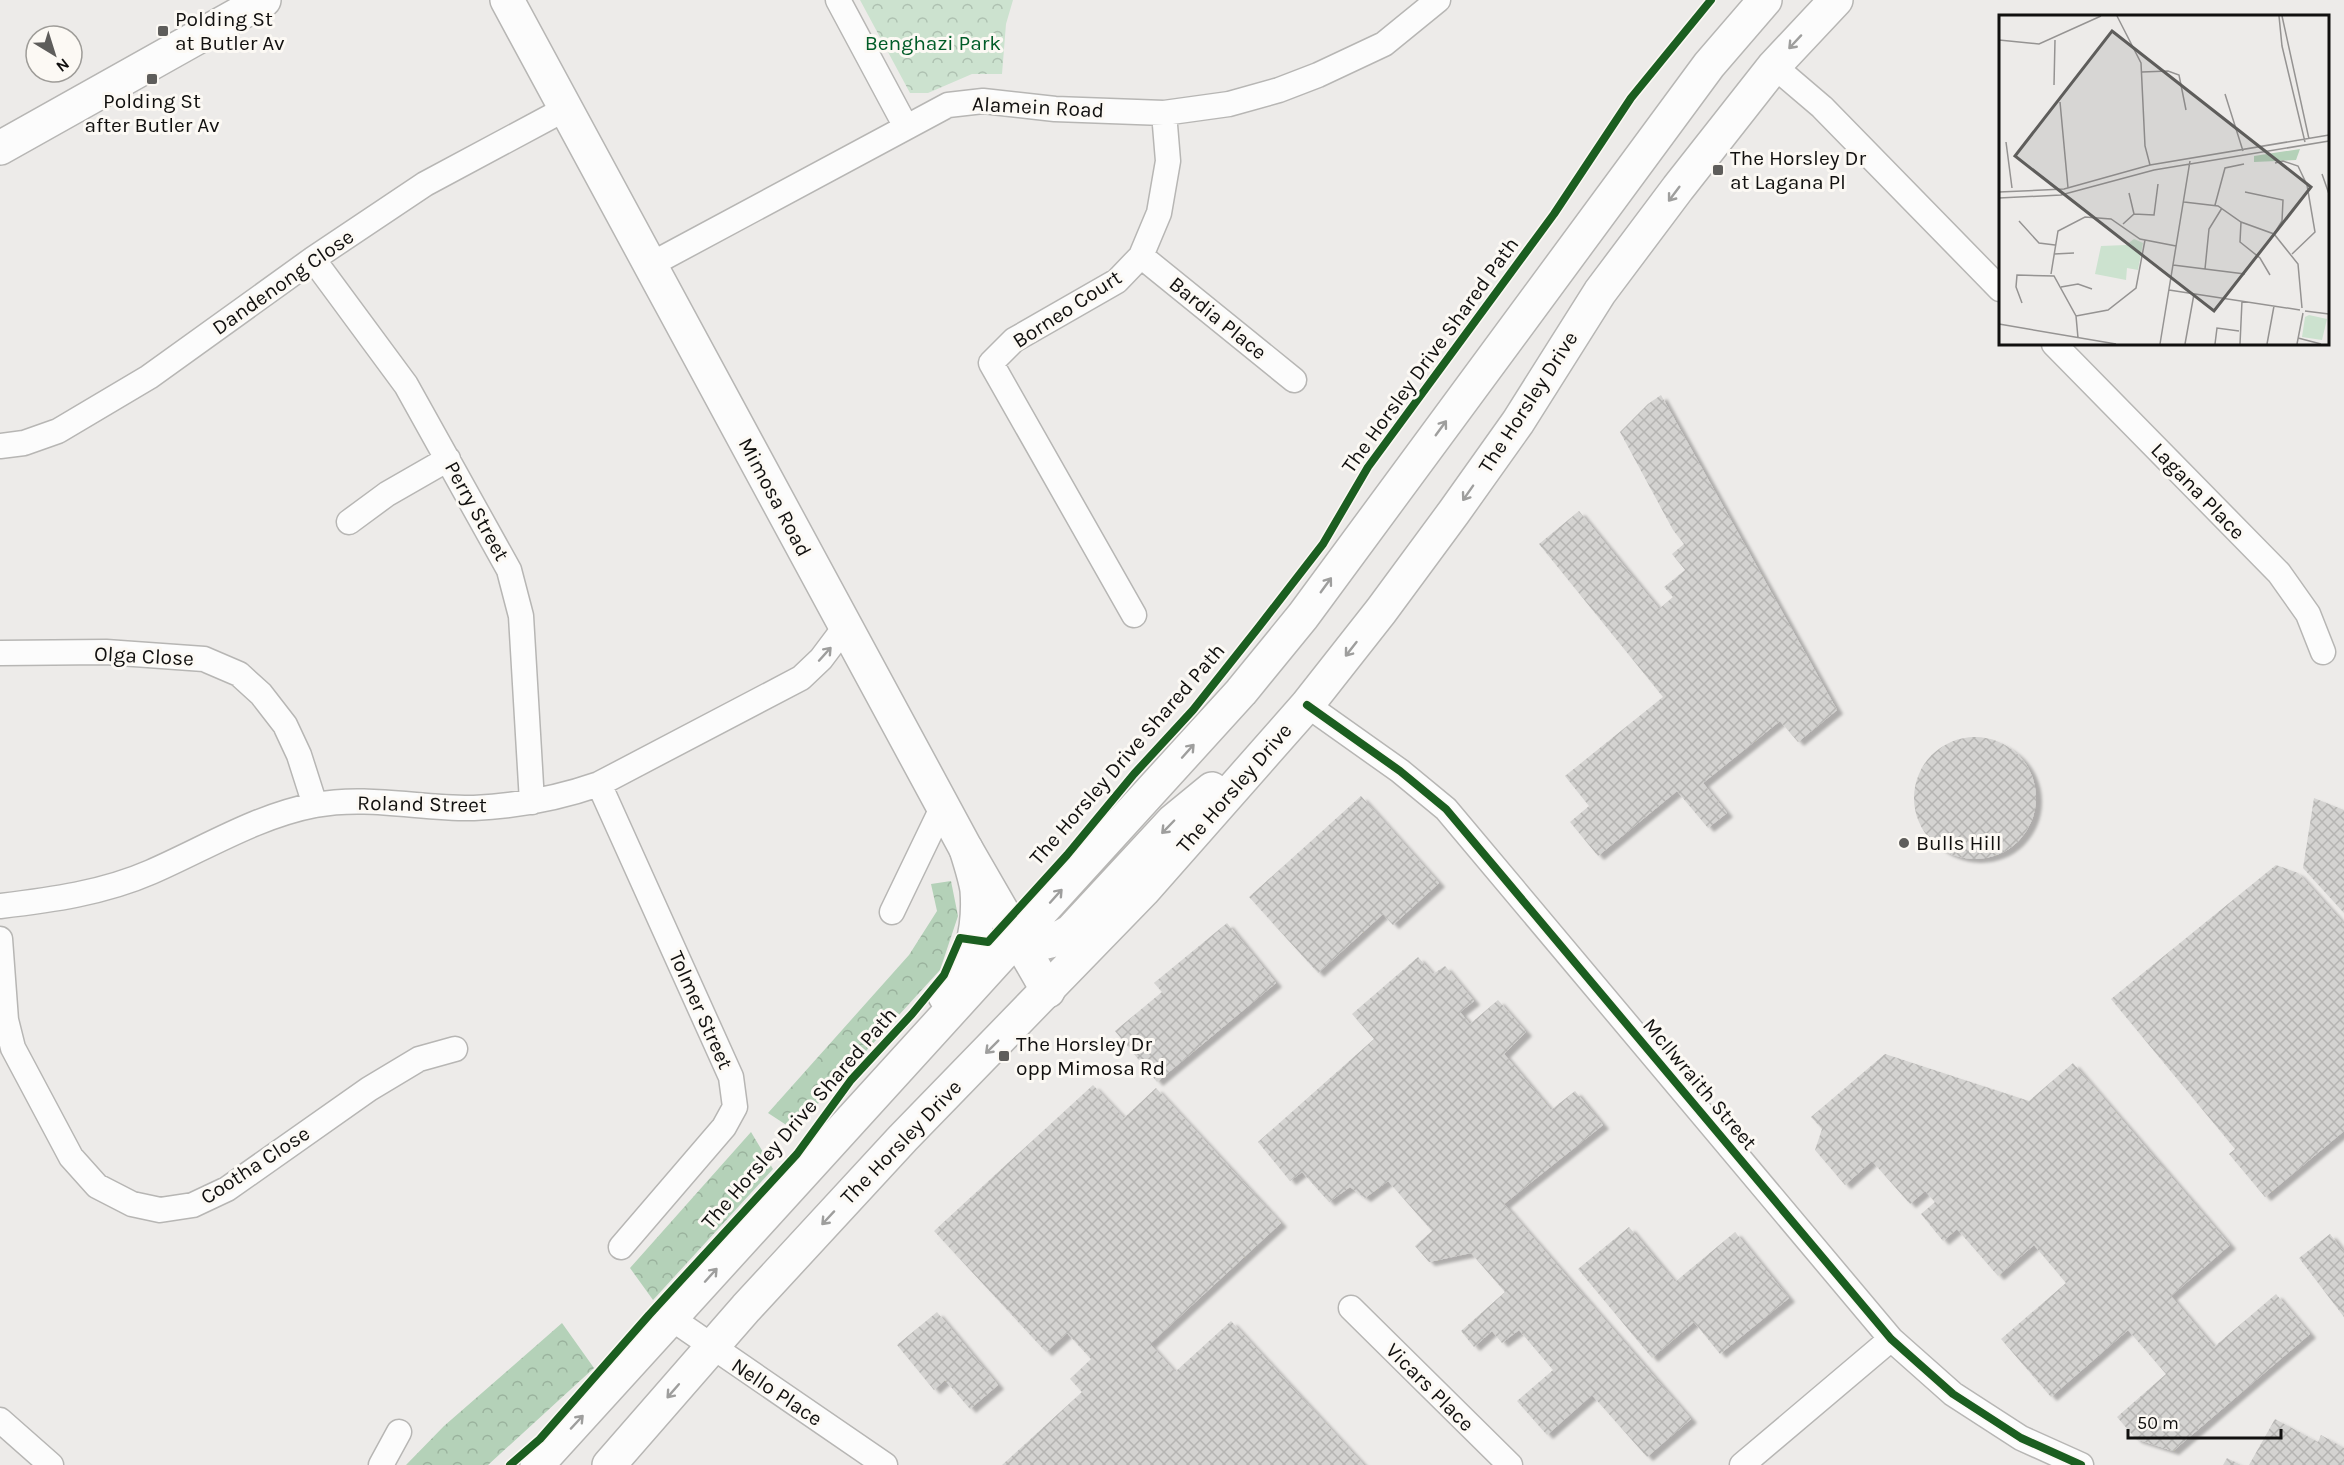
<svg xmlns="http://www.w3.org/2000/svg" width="2344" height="1465" viewBox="0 0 2344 1465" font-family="Karla,sans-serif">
<defs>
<pattern id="forest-crowns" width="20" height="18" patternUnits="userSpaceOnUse" patternTransform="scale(1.5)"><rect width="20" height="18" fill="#b4d1b8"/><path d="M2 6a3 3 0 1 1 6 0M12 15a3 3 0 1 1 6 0" fill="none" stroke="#9ab29d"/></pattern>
<pattern id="park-crowns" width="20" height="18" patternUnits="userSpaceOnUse" patternTransform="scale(1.5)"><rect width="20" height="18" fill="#cce2cf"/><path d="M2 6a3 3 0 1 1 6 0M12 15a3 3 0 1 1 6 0" fill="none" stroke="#aec1b1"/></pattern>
<pattern id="building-cross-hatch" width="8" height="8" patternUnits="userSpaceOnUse" patternTransform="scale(1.5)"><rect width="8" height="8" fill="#d4d3d1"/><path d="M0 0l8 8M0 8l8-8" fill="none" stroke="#b5b4b2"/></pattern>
<filter id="shadow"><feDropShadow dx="6" dy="4" stdDeviation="1.5" flood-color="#0004"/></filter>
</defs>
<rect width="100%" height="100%" fill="#edebe9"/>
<path fill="url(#forest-crowns)" d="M951,881l7,35 -18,54 -146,160 -26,-17 141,-158 28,-44 -6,-27z
M751,1132l22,37 -120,131 -23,-32z
M562,1323l32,45 -106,97h-82l38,-39z"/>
<path fill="url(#park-crowns)" d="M860,0h153l-7,24 -4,50h-30l-44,19h-18z"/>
<path fill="url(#building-cross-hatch)" filter="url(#shadow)" d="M1661,395l176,315 -39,32 -18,-21 -77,62 24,30 -19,15 -31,-37 -79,65 -28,-34 19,-16 -24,-30 98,-79 -124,-153 40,-33 80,98 14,-12 -9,-10 21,-17 -13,-16 12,-10 -11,-14 -53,-98 28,-28z
M1914 798a61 61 0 1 1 122 0a61 61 0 1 1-122 0Z
M1361,796l78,87 -46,42 -10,-11 -65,59 -69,-76z
M2314,798l30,12v103l-41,-45z
M2276,865l22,8 46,51v207l-79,66 -36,-43 6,-5 -124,-150z
M1227,923l49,60 -119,99 -42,-51 47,-39 -8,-9z
M1418,957l15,17 12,-8 29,35 -14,11 10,12 28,-24 28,32 -22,22 47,56 24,-19 28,34 -99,79 187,215 -44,38 -55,-62 -45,40 -30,-34 36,-31 -34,-40 -17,13 -10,-12 -18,16 -13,-16 44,-39 -34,-39 -42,9 -14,-16 17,-15 -44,-50 -23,17 -15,-11 -21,15 -27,-30 -12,9 -32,-39 116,-103 -22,-25z
M1885,1054l144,47 44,-38 157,182 -59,51 43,51 62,-53 34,40 -137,117 -37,-12 -19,-22 49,-43 -38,-44 -77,67 -50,-58 65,-56 -32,-38 -36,31 -41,-47 -14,12 -22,-27 14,-12 -10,-11 -15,13 -38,-43 -27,24 -30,-35 7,-21 -11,-12z
M1093,1085l31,33 32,-30 125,135 -131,121 25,28 56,-51 133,144h-362l80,-73 -12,-13 21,-20 -24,-26 -21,19 -112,-121z
M1629,1227l46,55 60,-50 54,66 -69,56 -26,-32 -42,36 -74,-89z
M2330,1234l14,18v65l-45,-59z
M937,1312l61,73 -28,24 -25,-29 -11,10 -37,-45z
M2275,1419l43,23 3,-7 23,13v17h-95z
M2227,1458l14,7h-18z"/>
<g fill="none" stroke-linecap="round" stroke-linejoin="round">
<g stroke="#b7b6b4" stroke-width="27">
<path id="minor" d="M838,0l68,127
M1774,66l48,41 178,182
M1141,256l153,124
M313,259l93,126 103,185 12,46 11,186
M650,265l298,-160 35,-4 72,8 109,4 65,-9 50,-14 39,-15 66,-31 54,-44
M2054,344l225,229 29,41 15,38
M0,446l24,-3 34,-12 91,-54 164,-118 112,-75 140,-75
M349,522l38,-28 61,-35
M1134,615l-143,-252 23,-23 103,-59 24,-25 18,-43 9,-52 -4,-48
M0,653l106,-1 98,7 35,15 22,20 24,31 14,30 16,50
M1307,705l93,66 46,38 445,530 62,55 68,44 60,27
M599,784l132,293 4,30 -11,20 -103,120
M0,906c51,-6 103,-13 151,-34 53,-23 106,-56 164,-67 53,-10 106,4 159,3 43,-2 85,-10 125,-24l202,-106 20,-19 24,-32
M892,912l51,-106
M0,939l6,81 7,28 58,109 26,29 35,18 28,6 33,-5 34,-16 142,-100 50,-30 36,-10
M1351,1308l159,157
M671,1318l214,147
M0,1420l51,45
M381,1465l18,-33
M1742,1465l149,-126"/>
</g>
<g stroke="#b7b6b4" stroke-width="36">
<path id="secondary" d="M507,0l459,849 82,142
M0,148l264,-148"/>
</g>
<g stroke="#b7b6b4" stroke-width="36">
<path id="primary" d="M1017,939c23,7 33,5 54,-8l102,-110 39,-32
M945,996c26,-28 35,-68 32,-106 -2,-13 -7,-28 -11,-41
M537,1465l704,-773 62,-76 406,-551 56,-65
M609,1465l137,-157 157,-170 240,-247 164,-186 74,-94 73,-99 64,-90 82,-130 78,-104 96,-122 62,-66"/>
</g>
<use href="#minor" stroke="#fcfcfc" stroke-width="24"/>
<use href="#secondary" stroke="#fcfcfc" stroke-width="33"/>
<use href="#primary" stroke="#fcfcfc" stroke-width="33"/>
<g stroke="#fcf9f4" stroke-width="11">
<path id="cycleway" d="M1307,705l93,66 46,38 445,530 62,55 68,44 60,27
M510,1465l30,-26 109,-124 148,-161 54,-74 61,-66 32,-39 16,-37 28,4 79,-87 67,-81 59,-64 65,-82 65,-84 45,-77 186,-253 77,-116 80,-98"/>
</g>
<use href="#cycleway" stroke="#1b5e20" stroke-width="8"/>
</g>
<defs><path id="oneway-shaft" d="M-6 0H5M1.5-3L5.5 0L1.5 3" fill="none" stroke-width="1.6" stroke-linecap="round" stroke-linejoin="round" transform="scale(1.5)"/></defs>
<g stroke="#9e9e9d">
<use href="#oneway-shaft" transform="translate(1795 42) rotate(133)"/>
<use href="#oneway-shaft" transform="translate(1674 194) rotate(127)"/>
<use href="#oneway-shaft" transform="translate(1441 428) rotate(-54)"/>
<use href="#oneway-shaft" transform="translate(1468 493) rotate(125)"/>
<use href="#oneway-shaft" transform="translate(1326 585) rotate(-54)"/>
<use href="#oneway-shaft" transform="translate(1351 649) rotate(128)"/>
<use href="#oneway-shaft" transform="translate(825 654) rotate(-48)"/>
<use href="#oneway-shaft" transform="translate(1188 751) rotate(-48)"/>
<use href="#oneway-shaft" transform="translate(1168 827) rotate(134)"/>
<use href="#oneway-shaft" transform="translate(1056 896) rotate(-48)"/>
<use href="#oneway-shaft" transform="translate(992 1047) rotate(135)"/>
<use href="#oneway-shaft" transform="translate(828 1218) rotate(133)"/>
<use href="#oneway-shaft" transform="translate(711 1275) rotate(-48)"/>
<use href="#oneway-shaft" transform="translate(673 1391) rotate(131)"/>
<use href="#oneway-shaft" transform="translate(577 1422) rotate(-47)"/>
</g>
<g fill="#5e5d5b" stroke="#fcf9f4" stroke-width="2">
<rect x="157" y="25" width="12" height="12" rx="3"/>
<rect x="146" y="73" width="12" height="12" rx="3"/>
<rect x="1712" y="164" width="12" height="12" rx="3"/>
<circle cx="1904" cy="843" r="6"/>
<rect x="998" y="1050" width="12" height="12" rx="3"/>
</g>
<g text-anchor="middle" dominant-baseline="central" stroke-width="6" stroke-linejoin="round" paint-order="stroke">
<g font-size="21" fill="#11100f" stroke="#fcf9f4" text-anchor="start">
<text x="175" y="19">Polding St<tspan x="175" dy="24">at Butler Av</tspan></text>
<text x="152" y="101" text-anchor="middle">Polding St<tspan x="152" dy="24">after Butler Av</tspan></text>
<text x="1730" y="158">The Horsley Dr<tspan x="1730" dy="24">at Lagana Pl</tspan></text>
<text x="1916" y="843">Bulls Hill</text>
<text x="1016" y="1044">The Horsley Dr<tspan x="1016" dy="24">opp Mimosa Rd</tspan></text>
</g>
<g font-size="21" fill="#015c28" stroke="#fcf9f4">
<text x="933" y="43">Benghazi Park</text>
</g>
<g font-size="21" fill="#11100f" stroke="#fcf9f4">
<text transform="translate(1038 107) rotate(3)">Alamein Road</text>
<text transform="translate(283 282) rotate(-35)">Dandenong Close</text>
<text transform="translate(1067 309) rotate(-33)">Borneo Court</text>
<text transform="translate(1218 318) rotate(39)">Bardia Place</text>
<text transform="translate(1430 355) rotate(-54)">The Horsley Drive Shared Path</text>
<text transform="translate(1528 402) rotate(-57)">The Horsley Drive</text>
<text transform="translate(2198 491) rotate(46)">Lagana Place</text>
<text transform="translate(775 497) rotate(62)">Mimosa Road</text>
<text transform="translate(477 511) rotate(61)">Perry Street</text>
<text transform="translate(144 656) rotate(3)">Olga Close</text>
<text transform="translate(1127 754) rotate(-49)">The Horsley Drive Shared Path</text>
<text transform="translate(1234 788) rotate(-49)">The Horsley Drive</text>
<text transform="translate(422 804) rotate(1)">Roland Street</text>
<text transform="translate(701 1010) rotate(66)">Tolmer Street</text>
<text transform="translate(1700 1084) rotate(50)">McIlwraith Street</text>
<text transform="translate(799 1118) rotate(-49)">The Horsley Drive Shared Path</text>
<text transform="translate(901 1142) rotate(-46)">The Horsley Drive</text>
<text transform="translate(255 1165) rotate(-33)">Cootha Close</text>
<text transform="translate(1430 1387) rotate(45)">Vicars Place</text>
<text transform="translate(777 1392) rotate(34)">Nello Place</text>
</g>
</g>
<g transform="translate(1999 15)">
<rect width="330" height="330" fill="#edebe9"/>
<path d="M301,134l-4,11 -42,2v-6z" fill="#b4d1b8"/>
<path d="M135,224l9,4 -5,27 -11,-2 -1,12 -31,-6 6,-28 25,-1zM310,300l18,4 -5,21 -20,-3 3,-20z" fill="#cce2cf"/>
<path fill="none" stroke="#959392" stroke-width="1.5" d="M118,1l24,47 4,83 5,19M280,1l3,30 23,96M283,1l27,123M0,25l40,4 62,-28M143,57l26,-1 11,4 7,35M55,70l1,-45M226,79l18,57M61,87l8,86M7,127l6,46M276,148l8,-2 15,5 9,19 8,47 -23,22M323,159l7,20M0,177l65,-3 86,-24 179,-30M246,177l38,8 -1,21 -8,13M130,178l5,21M0,183l62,-3 93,-25 175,-29M185,187l34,4 23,16 33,12 24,30 4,44M216,190l10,-37 19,-4M20,206l20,22 16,2M242,207l-1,20 20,16 10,17M124,209l11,-10 20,1 4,-31M55,239l20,-1M174,250l72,9M206,254l4,-40 13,-21M52,259l7,-43 27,-14 26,2 29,20 36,7M62,272l17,-3 14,5M170,275l131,20M23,288l-6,-16 1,-12 37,1 22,40 2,22M306,296l24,3M77,301l32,-6 28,-22 9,-48M0,309l117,20M299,323l23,6M161,329l30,-183M186,329l9,-50M216,329l2,-16 22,3M241,329l2,-43M268,329l7,-38M298,329l6,-31"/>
<path fill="#5e5d5b" fill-opacity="0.15" stroke="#5e5d5b" stroke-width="3" d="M113,16l199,156 -97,124 -199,-155z"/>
<rect width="330" height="330" fill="none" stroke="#11100f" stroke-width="3"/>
</g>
<g transform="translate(54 54) rotate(142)"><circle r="28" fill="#fcf9f4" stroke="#9e9c98" stroke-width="1.5"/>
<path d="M0-4.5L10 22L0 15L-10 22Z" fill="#5e5d5b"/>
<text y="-9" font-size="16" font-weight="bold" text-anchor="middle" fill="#11100f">N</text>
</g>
<path d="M2128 1429v9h153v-9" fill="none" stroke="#11100f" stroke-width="3"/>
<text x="2137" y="1429" font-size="18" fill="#11100f" stroke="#fcf9f4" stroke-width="4.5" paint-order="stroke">50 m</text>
</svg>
